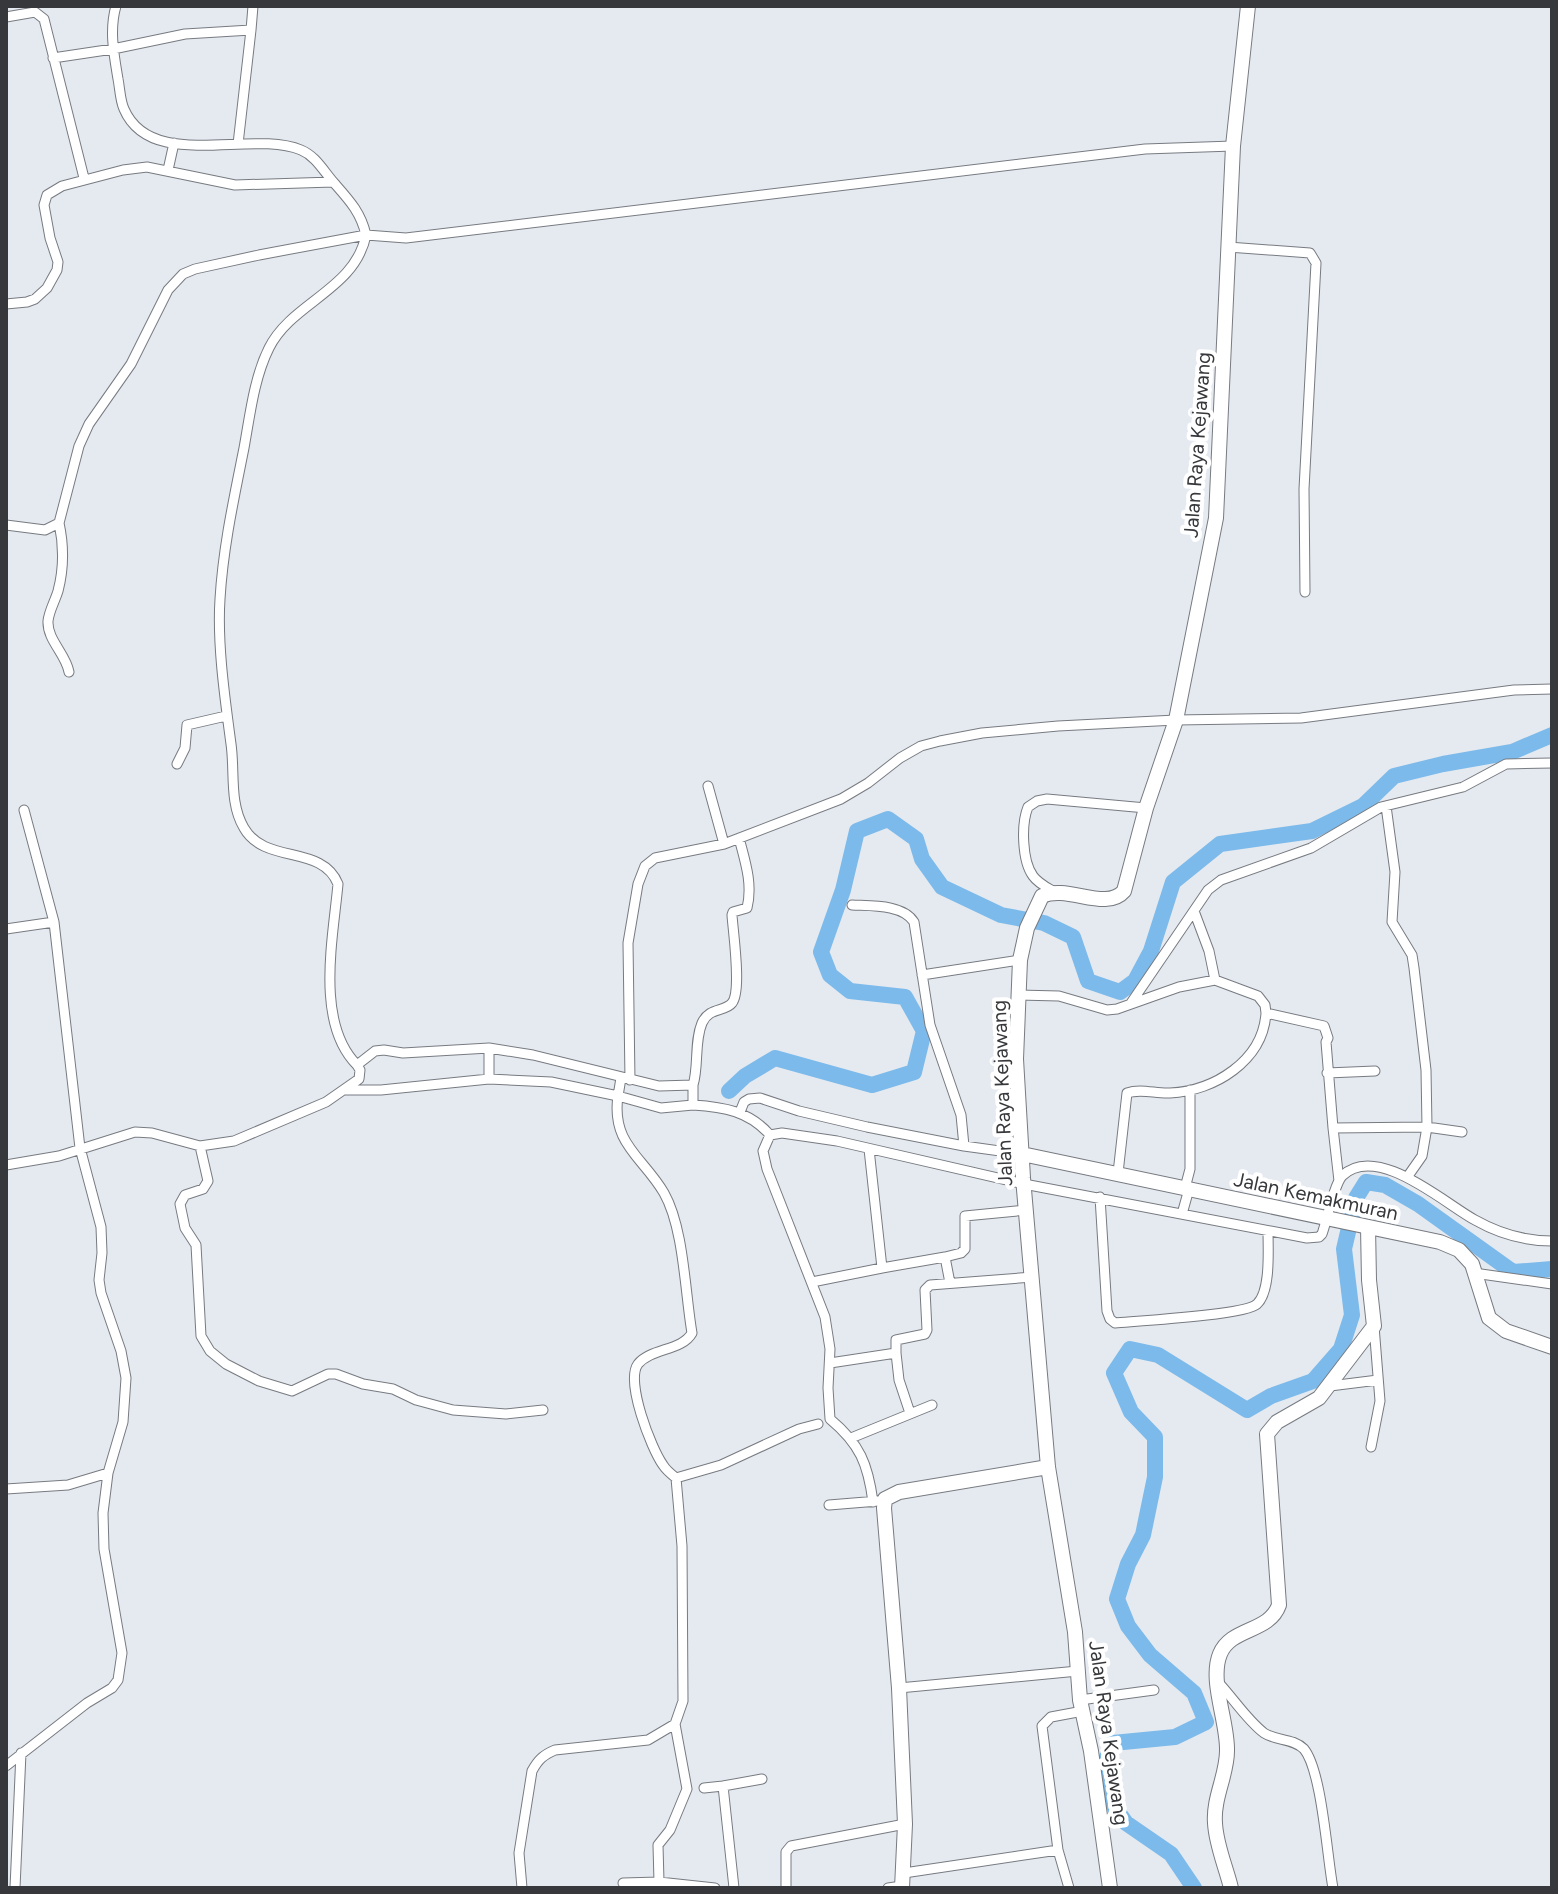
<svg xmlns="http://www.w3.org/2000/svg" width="1558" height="1894" viewBox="0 0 1558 1894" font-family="Figtree,sans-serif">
<rect width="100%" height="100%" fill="#e5e9f0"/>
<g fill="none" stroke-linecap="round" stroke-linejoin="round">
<path stroke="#7bbaea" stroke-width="16" d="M729,1091l16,-15 30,-18 97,27 42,-13 10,-41 -19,-34 -55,-6 -20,-16 -9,-23 22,-62 14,-59 31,-12 28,20 6,20 20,28 59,28 43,8 29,14 15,44 32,11 15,-11 16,-30 22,-69 47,-38 92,-13 51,-25 31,-30 49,-12 69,-12 40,-17
M1194,1888l-23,-34 -45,-31 -17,-24 -3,-39 7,-17 62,-6 31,-15 -12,-29 -44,-38 -22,-29 -11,-27 11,-35 15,-29 12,-58v-40l-24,-25 -17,-39 16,-24 28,6 89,55 24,-14 42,-15 28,-32 11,-34 -8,-66 12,-51 10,-16 19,3 33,19 95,68 39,-3"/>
<g stroke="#777b81" stroke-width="11">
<path id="street" d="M6,17l29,-5 9,7 40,159
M53,58l60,-9 72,-15 66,-4 2,-24
M238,144l13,-114
M1233,146l-88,3 -739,89 -40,-3c-11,55 -74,67 -97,113 -15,30 -19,67 -25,100 -10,50 -21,100 -24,151 -3,45 5,100 11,145 4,27 -2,59 13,84 21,37 78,16 94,56 -5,55 -23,139 19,181l18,-14 9,-1 19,3 86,-5 44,7 126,31 34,-1v20c31,2 56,6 77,30l12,-2 55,8 187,43 283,54 12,-1 3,-3c5,-14 12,-49 20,-58 35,-34 103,28 133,44 23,13 51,21 77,21
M168,170l6,-27
M1228,247l82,6 6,10 -12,226 1,103
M6,304l21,-2 8,-3 12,-11 10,-18 1,-8 -8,-24 -6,-33 3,-10 15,-9 61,-16 24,-3 88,18 98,-3
M59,523c5,23 5,45 -1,68 -3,10 -9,20 -10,30 -1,19 18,33 21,51
M6,525l39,5 14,-7 20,-77 10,-22 42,-60 37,-74 15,-16 12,-5 64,-14 107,-20c-5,-22 -16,-34 -31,-51 -11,-12 -19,-28 -34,-34 -50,-21 -150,22 -177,-41 -4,-9 -4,-20 -6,-30 -4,-24 -9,-49 -2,-73
M177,764l8,-16 2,-23 39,-9
M708,786l16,58
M1386,806l9,66 -3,50 20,33 2,13 12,102 1,57 35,5
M1053,891c-7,-4 -15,-8 -20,-15 -11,-15 -12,-52 -5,-69l9,-6 10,-2 99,9
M852,905c18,1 51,-1 62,17l16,103 31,90 3,31
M1194,911l15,40 6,29
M6,929l48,-7
M922,975l98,-15
M1018,995l41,1 48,14 10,-1 62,-22 36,-7 43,16 7,9 1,8 58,13 4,12 -2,4 7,86 94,-1 -5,29 -14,20
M1131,1003l77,-113 13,-10 90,-32 70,-41 82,-20 43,-23 46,-1
M1327,1073l48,-2
M621,1078l-3,18 43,12 32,-3
M489,1079v-31
M630,1080l-2,-137 10,-59 7,-18 10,-8 69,-14 117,-45 27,-16 32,-25 21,-12 19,-5 42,-8 76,-7 118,-6 125,-2 213,-28 38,-1
M693,1085c6,-19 1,-43 9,-62 7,-16 23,-11 30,-20 10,-12 1,-71 0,-88l1,-3 14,-4c6,-24 -2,-47 -8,-70
M345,1090h36l108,-11 62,3 67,14c-7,48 25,61 46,97 20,35 21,100 28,140 -10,18 -41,15 -54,31 -13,17 13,84 25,101 3,5 8,9 13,13l45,-13 78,-36 19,-5
M740,1112l4,-10 5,-3 11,-1 39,13 68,16 97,19 58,8
M1333,1128l6,53
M770,1135l-7,16 4,18 58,148 5,32 -2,39 2,31c30,25 38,45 43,83
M200,1146l8,35 -5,8 -18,6 -5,9 5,24 11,17 5,91 9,15 16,13 33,17 33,10 36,-17h8l27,10 30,5 23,11 37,10 53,4 37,-4
M6,1165l53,-9 76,-24 17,1 48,13 34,-5 92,-39 33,-23 1,-9 -3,-5
M1118,1173l9,-80c14,-5 29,1 43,0 44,-2 93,-32 96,-80
M1185,1188l5,-19v-79
M1100,1197l7,114 3,8 5,4c23,-2 131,-8 142,-19 14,-13 11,-55 11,-73
M1182,1214l7,-25
M882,1268l63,-11
M1474,1273l78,11
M812,1282l70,-14 -13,-119
M950,1283l-5,-26 16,-4 4,-4v-33l62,-6
M896,1353l3,27 11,33
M830,1363l66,-10v-13l29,-6 2,-4 -2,-40 5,-5 103,-8
M1330,1386l48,-6
M851,1438l81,-33
M1371,1447l9,-46 -6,-75
M6,1489l62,-4 40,-12
M829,1505l49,-4
M1218,1682c15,16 29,38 46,51 12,8 29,5 40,16 18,22 23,108 29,139
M899,1688l179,-17
M1080,1700l74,-10
M6,1766l81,-63 25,-15 6,-8 4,-27 -18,-104 -1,-36 5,-40 15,-51 3,-44 -5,-27 -20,-58 -2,-13 3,-27 -1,-26 -21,-79 -26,-226 -30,-112
M723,1786l39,-7
M704,1788l19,-2 11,102
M904,1873l154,-23
M659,1882l-1,-37 12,-15 17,-41 -12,-65 8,-23 -1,-155 -6,-68
M623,1883l36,-1 56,6
M15,1888l6,-135
M522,1888l-3,-35 13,-82c6,-11 11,-16 23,-21l93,-10 27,-16
M786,1888v-36l5,-6 114,-22
M888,1888l14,-2
M1069,1888l-11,-38 -16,-124 9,-9 32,-6"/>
</g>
<g stroke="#777b81" stroke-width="16">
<path id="secondary" d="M1022,1154l418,88 19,8 13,14 17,54 17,13 46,16
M902,1888l3,-64 -6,-136 -15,-180 1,-9 14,-7 149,-25
M1110,1888l-19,-137 -11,-51 -5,-68 -27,-165 -25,-289 -7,-119 4,-99 7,-32 15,-32c25,-12 64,16 82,-5l22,-83 30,-88 40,-202 17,-372 15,-140
M1231,1888c-5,-21 -15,-43 -16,-65 -2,-25 12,-48 12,-72 1,-29 -18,-70 -7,-97 11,-27 49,-21 59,-49l-12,-171 10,-12 42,-24 55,-72 -5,-46 -1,-53"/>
</g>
<use href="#street" stroke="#fff" stroke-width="9"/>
<use href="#secondary" stroke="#fff" stroke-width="14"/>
</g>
<g text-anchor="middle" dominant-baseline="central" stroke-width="8" stroke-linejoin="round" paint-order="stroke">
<g font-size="20" fill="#37383b" stroke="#fff">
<text transform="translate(1197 445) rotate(-86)">Jalan Raya Kejawang</text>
<text transform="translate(1002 1093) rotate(-92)">Jalan Raya Kejawang</text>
<text transform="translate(1316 1196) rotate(12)">Jalan Kemakmuran</text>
<text transform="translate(1109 1733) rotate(82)">Jalan Raya Kejawang</text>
</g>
</g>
<rect width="1558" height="1894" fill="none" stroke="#37383b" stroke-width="16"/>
</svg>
